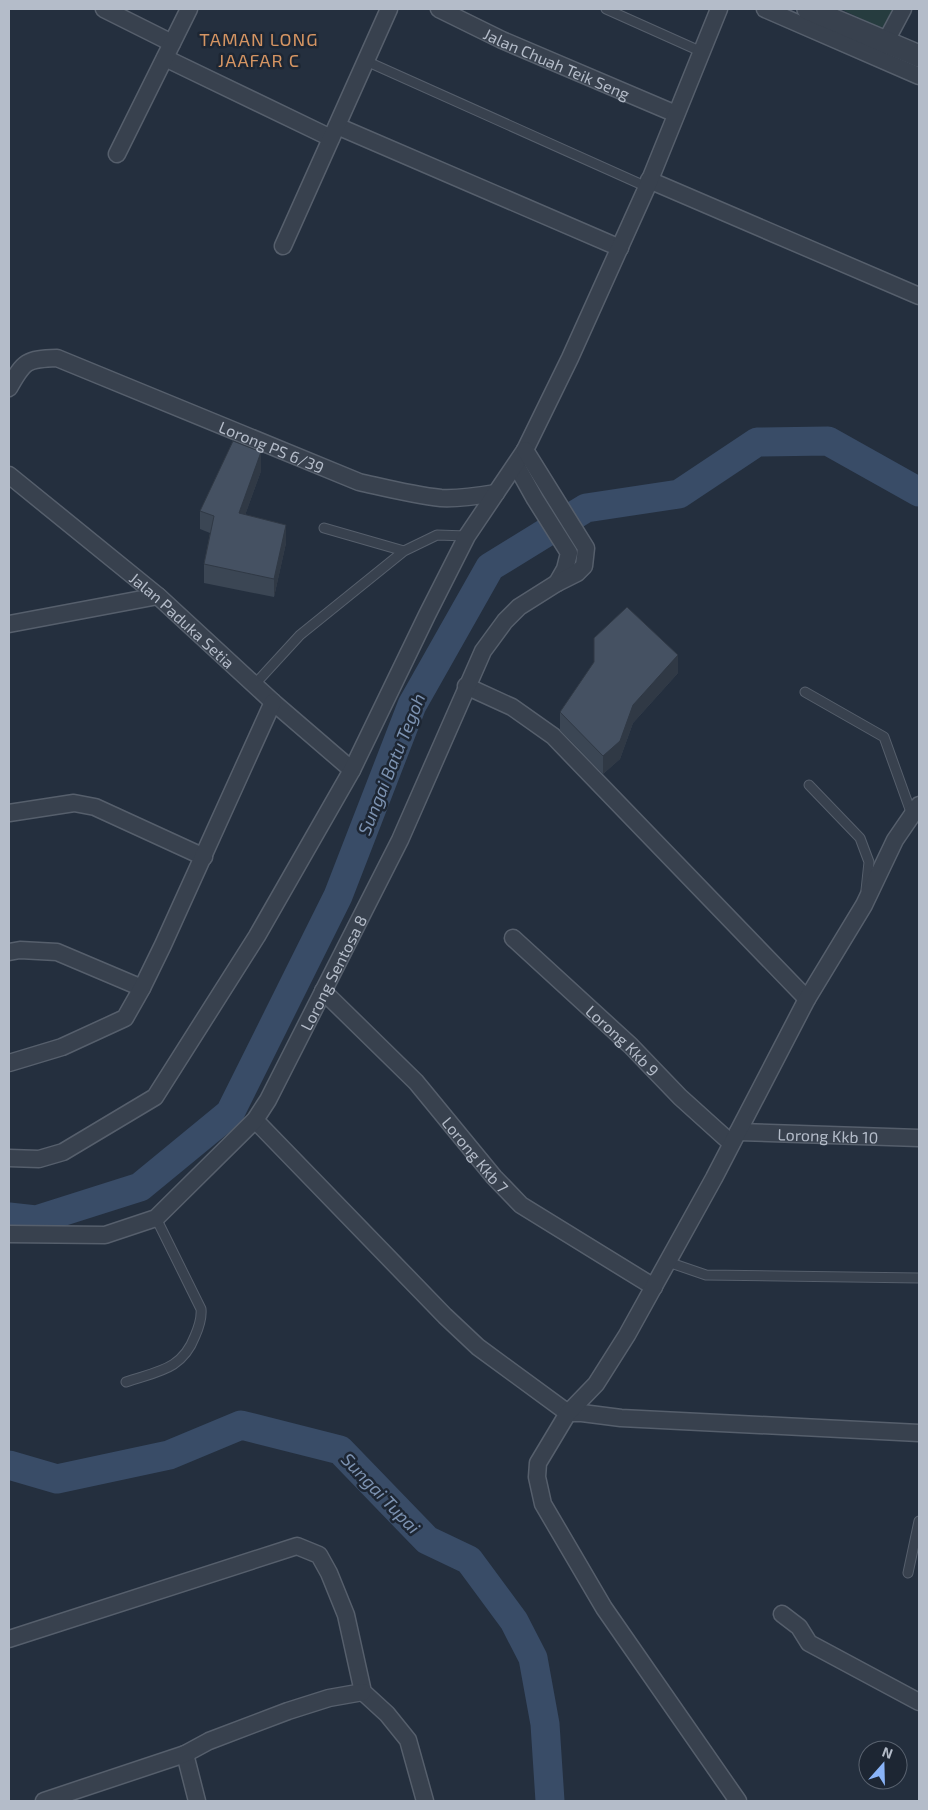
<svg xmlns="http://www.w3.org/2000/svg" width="928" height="1810" viewBox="0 0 928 1810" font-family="'Exo 2',sans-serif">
<rect width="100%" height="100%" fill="#242f3e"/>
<path fill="#263c3f" d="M841,9h52l-11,20z"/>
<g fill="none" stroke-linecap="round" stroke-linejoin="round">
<path stroke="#394c67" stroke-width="29" d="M9,1217l27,3 104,-33 90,-74 108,-217 74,-191 78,-138 96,-59 93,-14 78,-52 71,-1 91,51
M9,1465l48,14 112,-24 72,-30 99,25 87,90 42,20 45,61 19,37 12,66 5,77"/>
<g stroke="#565f6c" stroke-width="11">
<path id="service" d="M606,9l96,43
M366,61l281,126
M324,528l80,23
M255,684l45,-49 104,-84 33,-16 30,1
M805,692l79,45 28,78
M809,785l51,53 9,24 -3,28
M668,1262l38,13 213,3
M126,1382c32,-11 56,-12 69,-46 4,-9 7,-17 6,-27l-45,-91
M908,1573l11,-52"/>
</g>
<g stroke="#565f6c" stroke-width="19">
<g id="minor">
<path d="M104,9l68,34"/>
<path id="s1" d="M439,9l63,31 174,74"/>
<path d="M765,9l154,67"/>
<path d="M886,41l17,-32"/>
<path d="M165,58l166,80"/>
<path d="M337,126l283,122"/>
<path d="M117,154l72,-145"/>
<path d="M649,180l270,116"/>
<path d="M283,246l106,-237"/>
<path id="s2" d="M9,388c15,-27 17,-29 48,-30l302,124c27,6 54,13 82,16 18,1 37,-2 55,-5"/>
<path d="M516,465l19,34 34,54 -4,16 -8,14"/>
<path id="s3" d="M9,475l149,121 115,106 79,68"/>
<path d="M9,624l149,-28"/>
<path d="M466,686l46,21 41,29 254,263"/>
<path d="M9,813l65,-10 21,4 109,50"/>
<path id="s4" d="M513,938l118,108 49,51 51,46"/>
<path d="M9,952l11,-2 37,2 85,36"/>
<path id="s5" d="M323,991l93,91 78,95 27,28 133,82"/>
<path d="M9,1063l53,-16 63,-29 17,-30 21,-43 110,-243"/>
<path d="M255,1120l190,196 33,31 90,66h14l39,5 298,15"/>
<path id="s6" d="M738,1132l181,6"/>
<path d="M9,1158l30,1 24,-7 92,-55 102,-161 95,-166 75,-155 40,-79 58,-86 45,-92 77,-171 72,-178"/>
<path id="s7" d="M9,1234l96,1 51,-17 99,-98 13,-20 132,-260 83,-189 22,-30 14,-14 38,-24 20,-10 7,-7 2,-18 -61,-98"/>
<path d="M782,1614l17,13 10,16 110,59"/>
<path d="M9,1639l288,-93 22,9 10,18 17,42 17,77 24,22 21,26 17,61"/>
<path d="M185,1754l12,47"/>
<path d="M44,1801l141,-47 24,-13 79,-30 41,-13 34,-6"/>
<path d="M738,1801l-134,-193 -61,-104 -6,-27 1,-14 30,-50 28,-29 31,-49 87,-157 93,-179 57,-94 31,-65 24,-35"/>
</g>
</g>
<g stroke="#565f6c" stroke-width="24">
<path id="tertiary" d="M808,9l111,47"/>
</g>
<use href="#service" stroke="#38414e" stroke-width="9"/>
<use href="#minor" stroke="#38414e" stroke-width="16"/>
<use href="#tertiary" stroke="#38414e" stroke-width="21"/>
</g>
<path fill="#3b4654" d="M261,471l-16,44 41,28 -12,54 -70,-14v-19l6,-31 -10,-4v-18z
M678,673l-45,50 -13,36 -17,15 -43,-44v-18z"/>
<path fill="#303945" d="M261,452v19l-22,61v-19z
M286,525v18l-12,54v-18z
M678,655v18l-45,50 -13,36 -17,15v-18l30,-51z"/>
<path fill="#455162" stroke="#303945" d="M233,441l28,11 -22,61 47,12 -12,54 -70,-15 10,-48 -14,-5z
M627,607l51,48 -45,50 -13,36 -17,15 -43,-44 34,-50v-24z"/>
<g text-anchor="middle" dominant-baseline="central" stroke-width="5" stroke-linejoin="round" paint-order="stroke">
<g font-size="16" fill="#b4bcc9" stroke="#1d2633">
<text stroke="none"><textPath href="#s1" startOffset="130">Jalan Chuah Teik Seng</textPath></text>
<text stroke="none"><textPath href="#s2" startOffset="294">Lorong PS 6/39</textPath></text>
<text stroke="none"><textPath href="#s3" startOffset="226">Jalan Paduka Setia</textPath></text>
<text stroke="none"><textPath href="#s7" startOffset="456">Lorong Sentosa 8</textPath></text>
<text stroke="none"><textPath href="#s4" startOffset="150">Lorong Kkb 9</textPath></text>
<text stroke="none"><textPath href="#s6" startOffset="90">Lorong Kkb 10</textPath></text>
<text stroke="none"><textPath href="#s5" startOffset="224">Lorong Kkb 7</textPath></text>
</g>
<g font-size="18" letter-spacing="1" fill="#d59563" stroke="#1d2633">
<text x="259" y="39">TAMAN LONG<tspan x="259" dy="21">JAAFAR C</tspan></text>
</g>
<g font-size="18" font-style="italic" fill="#7c92b1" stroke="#1d2633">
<text transform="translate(391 764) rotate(-68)">Sungai Batu Tegoh</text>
<text transform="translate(381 1493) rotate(46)">Sungai Tupai</text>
</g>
</g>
<rect width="928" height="1810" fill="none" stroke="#b4bcc9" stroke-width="20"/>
<g transform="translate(883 1765) rotate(20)"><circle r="24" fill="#1d2633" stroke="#59626f"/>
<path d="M0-4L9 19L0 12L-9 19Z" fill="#8ab4f8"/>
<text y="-8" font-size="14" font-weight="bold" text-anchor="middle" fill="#b4bcc9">N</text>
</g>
</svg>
